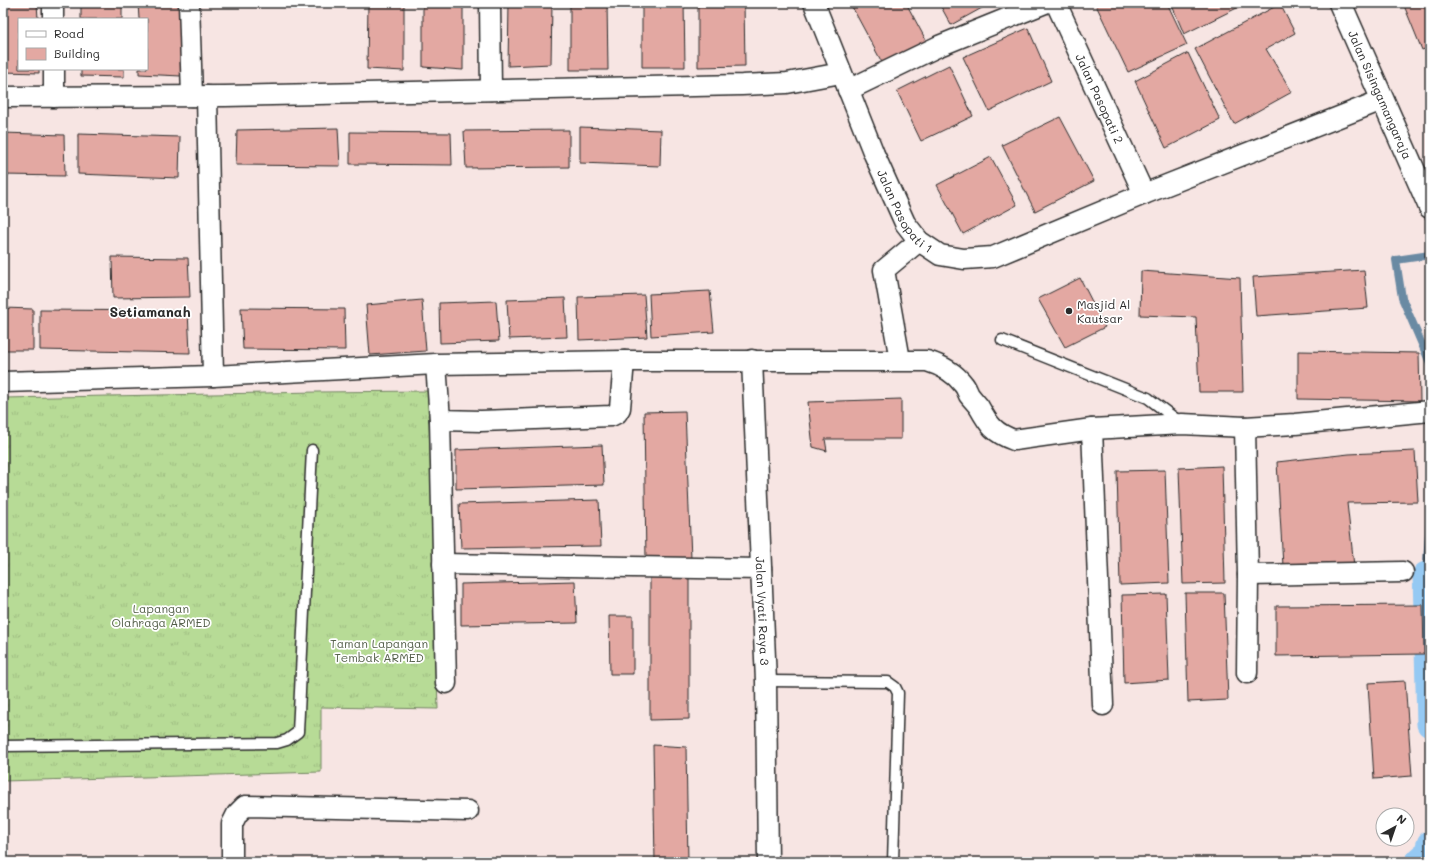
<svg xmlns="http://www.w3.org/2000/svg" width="1433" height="865" viewBox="0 0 1433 865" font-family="Mali,sans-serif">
<defs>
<pattern id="grass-tufts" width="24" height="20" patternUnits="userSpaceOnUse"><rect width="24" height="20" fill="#b7db96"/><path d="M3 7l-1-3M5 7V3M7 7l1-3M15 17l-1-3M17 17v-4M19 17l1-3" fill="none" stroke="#9ebc81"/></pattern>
</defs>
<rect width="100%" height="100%" fill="#f7e5e3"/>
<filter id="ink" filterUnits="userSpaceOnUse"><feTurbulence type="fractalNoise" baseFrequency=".025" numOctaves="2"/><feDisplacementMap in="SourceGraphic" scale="8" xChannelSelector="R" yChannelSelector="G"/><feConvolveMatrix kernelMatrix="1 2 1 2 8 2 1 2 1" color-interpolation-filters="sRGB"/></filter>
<g filter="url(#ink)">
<path fill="url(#grass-tufts)" stroke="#718360" d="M428,391l10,318 -117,-2v65l-318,9v-383l315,-6z"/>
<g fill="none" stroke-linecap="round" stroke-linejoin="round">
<path stroke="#6b8aa3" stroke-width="8" d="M1430,255l-34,5 6,38 28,65
M1426,575l4,-55"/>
<path stroke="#95c9f3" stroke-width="27" d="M1426,575l4,149
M1418,862l9,-8 3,-10"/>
</g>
<path fill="#e3a8a2" stroke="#2b2b2b" d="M3,3h34l1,16h-19v50h20v4l-36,-1z
M81,3h41v16h-41z
M138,3h43v73l-42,-2v-5h8v-50h-8z
M368,3h36v68l-37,-2z
M423,3h40v67l-40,-3z
M509,3h43l-1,61 -43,2z
M570,3h37l1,67h-38z
M642,3h42l1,64h-43z
M698,3h46l1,63 -47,1z
M850,3h56l22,41 -43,24z
M939,3h52l-40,22z
M1095,3h72l20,42 -59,27z
M1171,3h71l1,2 -59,29z
M1403,3h27v44l-8,3z
M1280,4l15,29 -29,16 26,43 -58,32 -39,-75z
M1028,28l23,53 -62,30 -26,-54z
M1188,53l32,67 -54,28 -31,-67z
M949,65l24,51 -52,25 -24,-50z
M81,69h43v8l-43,-1z
M1060,117l34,64 -59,30 -33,-66z
M580,127l81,3 -1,36 -80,-3z
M338,128l2,38 -104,-1 1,-35z
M569,130v37l-103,1 -2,-37z
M350,132l101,1 1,32 -102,-1z
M3,133l61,2 1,41 -62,-1z
M78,134l102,3 -1,41 -101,-4z
M991,157l26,48 -54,29 -26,-49z
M112,257l76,1 2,39 -77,1z
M1364,270l4,38 -112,8 -3,-39z
M1141,271l99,7 3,114h-44l-3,-75 -56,-2z
M1080,278l25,49 -40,20 -27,-48z
M710,291l4,41 -63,4 -2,-42z
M644,295l3,42 -68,3 -1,-43z
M565,298l2,39 -58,2 -2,-39z
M422,300l4,51 -56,4 -4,-50z
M496,301l3,40 -59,2 -1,-40z
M3,308l30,1v41h-30z
M241,308l103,1 1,41 -102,-1z
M40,310l148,1 2,42 -150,-3z
M1298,351l121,2 1,48 -122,-2z
M901,399v40h-76l2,12 -14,-4 -5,-45z
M685,411l6,148 -45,2 -2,-149z
M602,445l2,40 -148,4v-39z
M1415,451l3,51 -71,1 7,63h-71l-6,-104 72,-8z
M1222,466l3,117 -42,1 -4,-116z
M1165,470l4,113 -49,2 -3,-114z
M599,500l2,46 -140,2 -2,-44z
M650,575h39v144l-39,1z
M575,581l2,42 -116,2v-41z
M1185,593h39l4,107 -40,2z
M1166,594l3,86 -45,3 -2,-88z
M1423,605l1,49 -148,2v-50z
M609,616h24v58h-23z
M1405,681l7,95 -38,3 -6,-96z
M653,745l33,2 2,115h-33z"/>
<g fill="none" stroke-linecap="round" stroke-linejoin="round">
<g stroke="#2b2b2b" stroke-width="13">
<path id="service" d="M1002,340l146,58 33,25
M766,681l122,1 7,5 3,6 -5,169
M3,746l274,-3 10,-3 11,-8 14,-282"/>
</g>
<g stroke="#2b2b2b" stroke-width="23">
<g id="minor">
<path d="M53,3v16"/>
<path d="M189,3l3,93"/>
<path d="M490,3l1,87"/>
<path id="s1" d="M814,3l60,151 31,69 14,18 21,14 24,4 29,-2 151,-63 238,-94"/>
<path id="s2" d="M1056,3l88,191"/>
<path d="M54,69v28"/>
<path d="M848,90l91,-44 106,-43"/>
<path d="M207,96l6,280"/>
<path d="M3,97l222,-1 517,-11 45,-2 54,-10"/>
<path id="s3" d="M752,360l14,321 2,181"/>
<path d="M900,360l-16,-90 35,-29"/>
<path d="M436,364l4,56 41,1 130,-5 6,-3 3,-5 4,-47"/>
<path d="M3,382l210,-6 223,-12 188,-3h303c13,4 27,11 36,23 3,3 4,7 6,11 3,4 7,8 10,12 10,18 15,26 35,33l78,-11 90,-5 63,3 50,-3 135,-13"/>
<path d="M440,420l6,263"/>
<path d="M1245,427l3,148 -1,98"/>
<path d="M1092,429l11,276"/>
<path d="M443,564l318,5"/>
<path d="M1248,575l155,-3"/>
<path d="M232,862v-38l5,-10 8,-8 223,5"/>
</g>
</g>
<g stroke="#2b2b2b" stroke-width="25">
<g id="secondary">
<path id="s4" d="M1340,3l90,204"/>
</g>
</g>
<use href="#service" stroke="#fff" stroke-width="10"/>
<use href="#minor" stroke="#fff" stroke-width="20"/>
<use href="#secondary" stroke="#fff" stroke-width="22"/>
</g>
</g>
<circle fill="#2b2b2b" stroke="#fff" stroke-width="1.5" cx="1069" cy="311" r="4"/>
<g text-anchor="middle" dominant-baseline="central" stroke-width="3.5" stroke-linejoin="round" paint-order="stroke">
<g font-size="12" fill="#2b2b2b" stroke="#fff">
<text stroke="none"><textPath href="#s4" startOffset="100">Jalan Sisingamangaraja</textPath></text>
<text stroke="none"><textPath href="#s2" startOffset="105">Jalan Pasopati 2</textPath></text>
<text stroke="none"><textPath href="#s1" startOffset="228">Jalan Pasopati 1</textPath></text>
<text stroke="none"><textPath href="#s3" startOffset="251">Jalan Vyati Raya 3</textPath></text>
</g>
<g font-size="12" fill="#2b2b2b" stroke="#fff" text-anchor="start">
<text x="1077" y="304">Masjid Al<tspan x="1077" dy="14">Kautsar</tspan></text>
</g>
<g font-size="12" fill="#55604b" stroke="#fff">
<text x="161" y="608">Lapangan<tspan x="161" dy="14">Olahraga ARMED</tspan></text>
<text x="379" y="643">Taman Lapangan<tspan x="379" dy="14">Tembak ARMED</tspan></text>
</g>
<g font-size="14" font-weight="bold" fill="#2b2b2b" stroke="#fff">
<text x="150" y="311">Setiamanah</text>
</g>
</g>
<rect width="1433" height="865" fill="none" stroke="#fff" stroke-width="16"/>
<rect x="8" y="8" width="1417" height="849" fill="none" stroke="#2b2b2b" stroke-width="1.5" filter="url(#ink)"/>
<rect x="18" y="18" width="130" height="52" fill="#ffffff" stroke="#aaaaaa"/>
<rect x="26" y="31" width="20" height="6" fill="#ffffff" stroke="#aaaaaa"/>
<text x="54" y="38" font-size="12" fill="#2b2b2b">Road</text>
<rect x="26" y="48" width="20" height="12" fill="#e3a8a2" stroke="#aaaaaa"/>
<text x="54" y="58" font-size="12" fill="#2b2b2b">Building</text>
<g transform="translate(1395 827) rotate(40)"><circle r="19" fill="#ffffff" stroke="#aaaaaa"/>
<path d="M0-3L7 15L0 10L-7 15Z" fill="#2b2b2b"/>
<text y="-6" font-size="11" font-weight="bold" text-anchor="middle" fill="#2b2b2b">N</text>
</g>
</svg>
